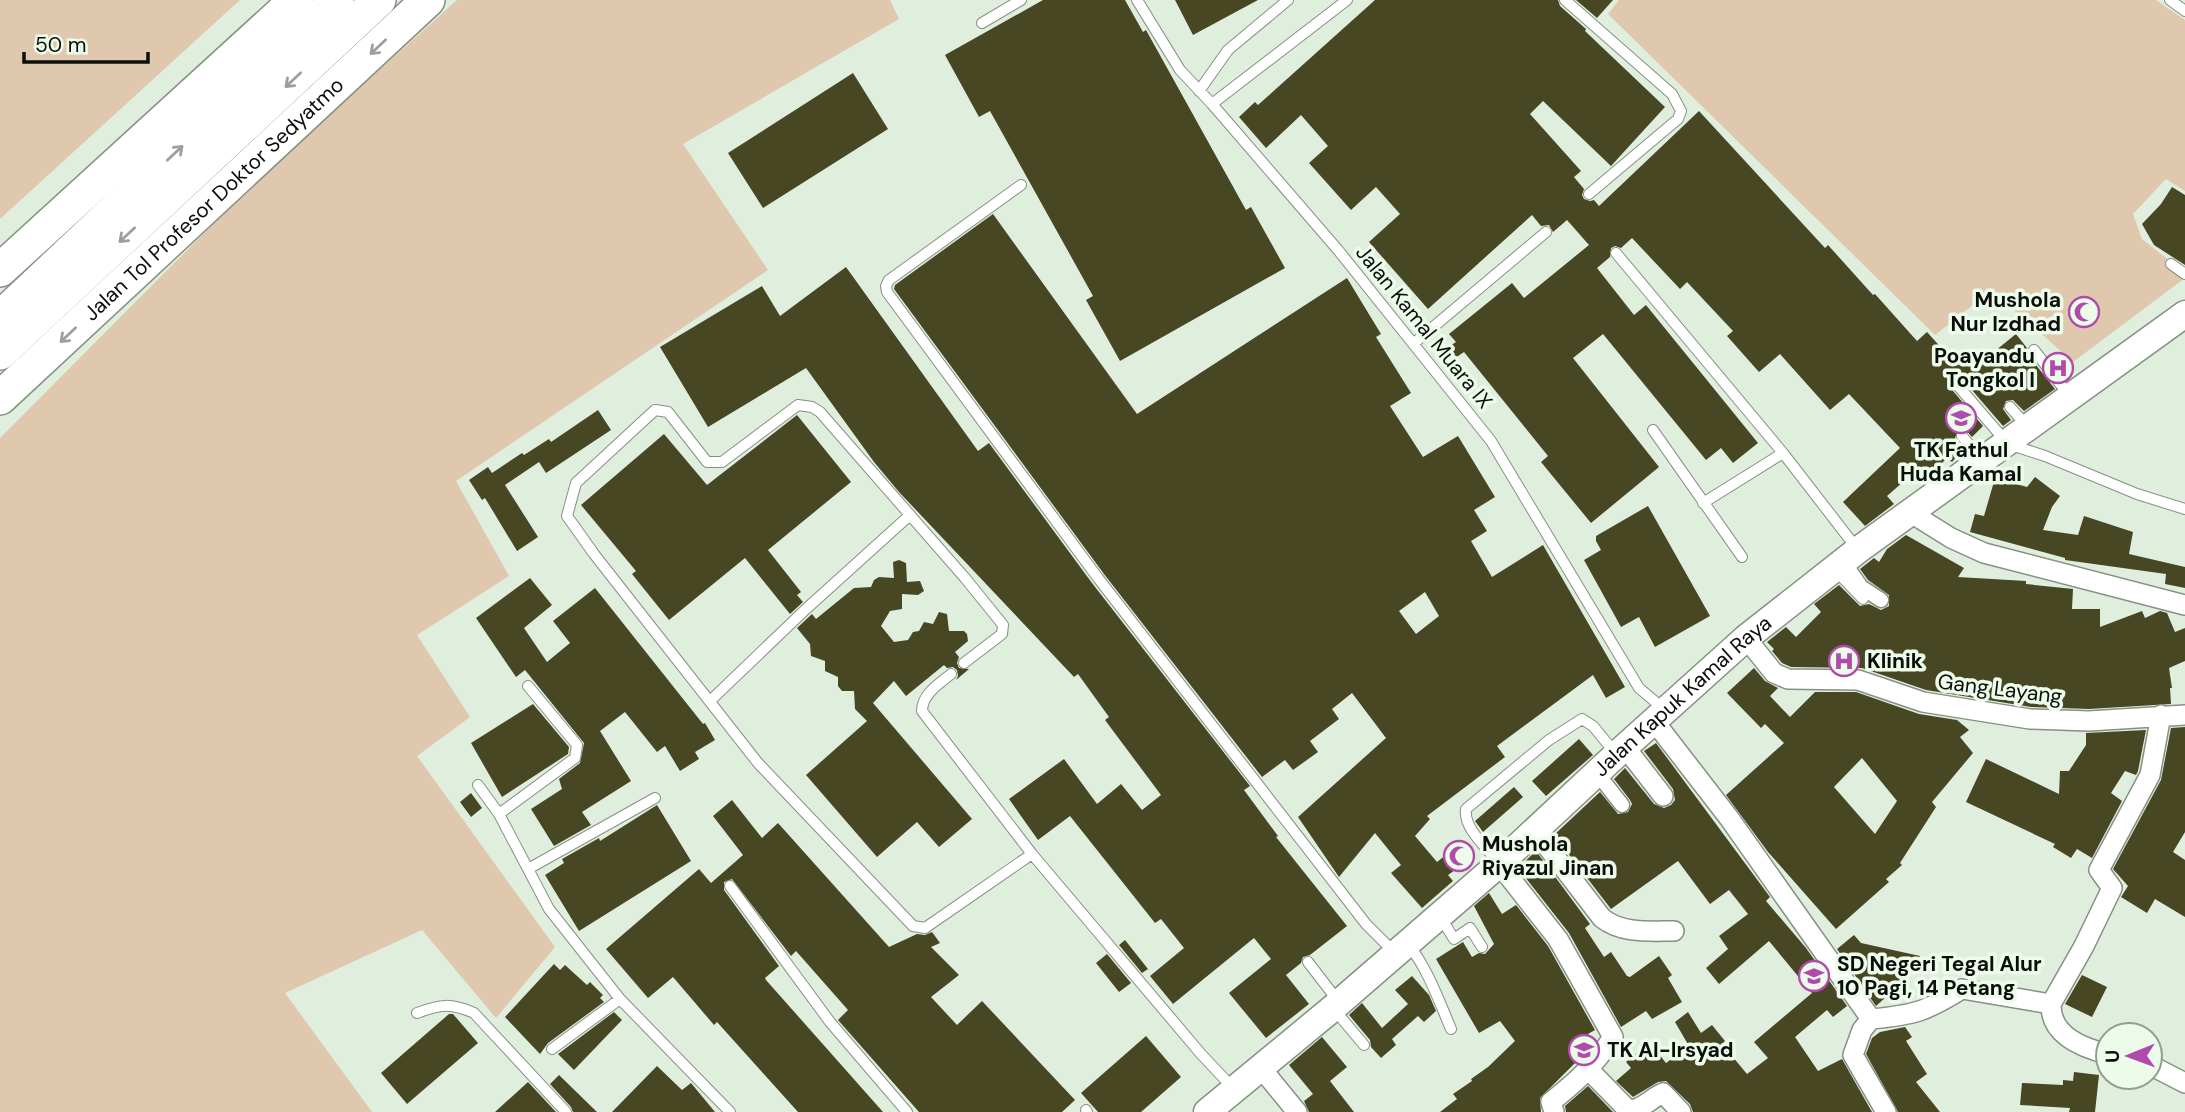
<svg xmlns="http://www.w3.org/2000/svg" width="2185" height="1112" viewBox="0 0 2185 1112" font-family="'DM Sans',sans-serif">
<rect width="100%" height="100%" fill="#e0eede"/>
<path fill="#dfc8ad" d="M0,0h240l-240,219z
M457,0h433l9,19 -216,125 85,126 -312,211 53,95 -92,59 53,82 -53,39 138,191 -59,71 -74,-88 -137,63 87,119h-372v-674l257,-258z
M1619,0h537l29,20v171l-19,-12 -33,35 9,25 43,34v5l-112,84 -81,-72 -57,45 -327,-321z"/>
<path fill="#484724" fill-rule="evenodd" d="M1043,0h82l18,32 3,-2 100,180 5,-3 34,61 -165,93 -34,-61 7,-4 -103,-185 -11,6 -34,-62z
M1175,0h83l-65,35z
M1375,0h183l2,6 26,23 -1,2 80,76 -54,59 -68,-65 -13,13 51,57 -7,6 10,12 -2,6 2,4 6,2 4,-1 5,6 100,-95 126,137 3,-3 45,50 2,-1 42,47 10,-9 27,30 15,-12 11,13 36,-29 11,14 1,7 27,34 -31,22 -11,-11 -7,1 -3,8 8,11 -8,6 -38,-44 -4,-2 -6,1 -3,4 1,6 30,35 -11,11 -7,-8 -7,1 -3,8 8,11 -11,13 -5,-4 -19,19 -9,-9 -32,28 7,8 -29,22 -22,-24 57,-54 -51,-54 -19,16 -50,-56 -21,18 -32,-36 6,-5 -46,-49 -7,7 -48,-51 -11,10 -6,-2 -4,2 -1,9 -13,11 37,47 12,-10 112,138 -25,20 -12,-15 -15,12 -103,-126 -30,24 86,109 -68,56 -50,-61 7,-6 -84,-104 -15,10 -7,-11 14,-9 -7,-8 63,-51 12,15 65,-53 -22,-25 -14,12 -4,-7 -8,1 -9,-11 -104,94 -59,-67 31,-28 -24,-27 -25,23 -42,-47 19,-17 -27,-31 -35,33 -27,-31 16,-15 3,3z
M1576,0h37l-16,18z
M853,73l35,56 -125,79 -35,-55z
M2172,187l13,8v70l-31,-20 -12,-21 19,-20z
M993,214l144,200 210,-136 34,56 -5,3 35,56 -21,13 33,51 35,-21 37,61 -21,13 13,21 -16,10 21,36 51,-32 82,142 -19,11 -13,-23 -96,71 8,11 -78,59 3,3 -15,17 22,26 24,-19 12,14 -25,18 5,6 -31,27 -31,-35 10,-8 -26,-32 -36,44 -41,-60 88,-79 -34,-45 -20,16 7,10 -29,22 8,11 -25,18 -8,-10 -23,17 -158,-203 -210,-285 1,-4zM1425,592l14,24 -23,18 -17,-23z
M846,267l132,184 11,-8 103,140 158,203 -6,4 34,46 -2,1 71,89 -37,29 -7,2 -2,6 -15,12 23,29 -43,34 -37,-45 42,-34 -17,-21 -81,66 -23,-28 34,-28 -23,-29 -6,4 -85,-107 -32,24 -29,-41 55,-40 33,45 24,-20 21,26 19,-15 -56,-75 4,-3 -31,-43 -4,3 -175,-185 -25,-30 -68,-94 -98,59 -48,-80 102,-61 18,30z
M598,410l13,20 -65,43 -7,-11 -34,23 33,52 -21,14 -32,-53 -3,2 -13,-20 19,-13 4,6 30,-20 2,2 25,-16 2,3z
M797,415l54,67 -83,68 33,42 -4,3 6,7 -13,12 -45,-56 -76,62 -37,-46 4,-3 -55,-66 83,-71 43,51z
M2035,477l25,19 -8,11 -9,23 35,5 6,-19 49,16 -4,22 56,13v21l-20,-4 1,-10 -101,-14v-2l-95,-26 5,-18 9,2 11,-38 32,9z
M1648,506l62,110 -55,31 -16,-30 -18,10 -37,-67 17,-10 -5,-9v-5z
M1906,535l58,33 -6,9 68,4v3l47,5 -1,20h28v18l42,-16 3,7 15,-7 7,2 8,19 10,-4v33l-16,7 3,20h-2l1,16 -82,5 -58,-2 -105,-17 -64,-22 -71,-1 -9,-4 -10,-12 2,-2 -7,-7 19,-15 10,10 25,-25 -7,-8 25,-19 21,21 9,-2 12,6 8,-4v-11l-21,-15 -8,-11 14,-11 5,4 8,-13z
M899,560l7,3 1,19 13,-1 4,10 -6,4 -16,-1v15l-12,2 -9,15 13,16 14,-2 5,-8 6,-1 5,-9 9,2 6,-12 8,2 2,17h15l3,3 1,7 -13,11 4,5 -2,6 2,5 10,1 -13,11 2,-4 -1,-6 -4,-3 -6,1 -3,-3 -38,31 -12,-15 -21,22 99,116 -33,28 -22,-25 -40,35 -71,-82 61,-54 -12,-12 -1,-18h-12l-4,-5v-9l-13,-6v-10l-14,-5 -1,-12 -13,-16 15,-14 4,5 38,-31 17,-1 3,-7 5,-3 15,1 -1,-16z
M530,578l22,27 -28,23 23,34 23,-19 -17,-22 42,-33 108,136 2,-1 10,17 -20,12 4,7 -19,12 -15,-25 -8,6 -32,-40 -25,19 31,50 -49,31 9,13 -37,21 -23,-37 31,-20 -3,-10 21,-16 4,-20 -59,-73 -9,7 -40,-59z
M1754,668l11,13 13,7 -8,8 20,21 25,-25h41l63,22 38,6 12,10 -9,7 13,16 -41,49 4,5 -36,56 2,2 -16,14 3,3 -53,47 -68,-77 -42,-57 58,-52 -19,-19 -4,4 -34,-35zM1862,758l35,43 -22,33 -41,-47z
M533,704l36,43 -1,7 -66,43 -31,-54z
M2185,727v105l-12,20 12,8v57l-30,-18 -8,14 -26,-16 7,-11 -15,-17 48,-89 10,-52z
M2146,730l-8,41 -2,4 -11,-4 -14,22 11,8 -30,57 -15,-9 -6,9 -18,-11 2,-3 -89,-42 20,-43 73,35 1,-23h9l17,-26v-12z
M1579,739l14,16 -47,41 -14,-15z
M1656,743l114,154 -4,4 40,47 41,58 -14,11 -6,-7 -32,27 23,34 24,-12 30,53h-179l-3,-8 -24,-23 -8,1 -25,15 -17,-16 15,-13 -5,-6 24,-19 16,20 23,-17 -14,-24 13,-10 13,21 11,-8 13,16 -3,3 25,30 21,-16 -14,-16 58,-49 -43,-52 -50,43 -13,-16 22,-19 -9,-13 29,-22 -19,-24 -19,14 -32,-43 -67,48 -57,-74 46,-43 18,22 10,-2 4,-8 -2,-4 -16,-21 11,-11 29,36 10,4 7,-3 4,-5 -2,-11 -29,-38z
M1514,787l9,10 -40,35 -8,-11z
M471,793l11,15 -11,9 -11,-15z
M732,800l30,38 16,-15 111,124 28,-13 8,1 7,-3 8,11 -9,4 28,28 -28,22 26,28 25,-24 93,99 -13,12h-143l-81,-92 10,-10 -52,-59 -5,5 -59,-77 -8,3v8l55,76 -14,12 1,2 117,132h-85l-81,-90 -3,3 -41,-48 -25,21 -42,-49 93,-80 12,14 32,-28 -30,-39z
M657,805l34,56 -112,70 -34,-56 19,-12 -2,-4 37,-21 1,3z
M1536,851l54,73 -5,4 19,29 7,-5 16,24 3,1 29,-21 13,19 -4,3 14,24 -30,17 -6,-8 -25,16 -52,-94 -51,-65z
M1489,893l13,21 14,-9 32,41 47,84 -7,4 6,9 -5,6 -49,49 1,14h-101l17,-13 -4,-5 19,-13 -1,-2 17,-12 27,-26 -15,-20 -21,12 -43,-74 27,-17 9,15 7,-4 6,1 9,-10 -20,-38z
M1854,935l7,8 59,13 -26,34 -18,16 -39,-57z
M1125,940l23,29 -6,4 -23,-28z
M1107,954l24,29 -12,9 -23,-29z
M554,964l6,6 5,-5 22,20 3,-3 13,13 -3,3 4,4 -56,41 -8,11 -35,-37z
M2082,975l25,12 -15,30 -27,-13z
M1412,976l17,19 7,16 -12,11 -6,-6 -26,23 4,6 -15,13 -10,-11 -1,-7 -21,-25 13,-12 20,25 26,-24 -13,-14z
M614,1012l8,8 -48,50 -16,-16z
M449,1014h4l25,29 -71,61 -26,-31z
M1905,1027l7,10 -6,4 21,33 -11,8 24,30h-42l-32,-58 6,-16 8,-6z
M1146,1036l35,41 -40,35h-43l-17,-19z
M1322,1037l25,30 -17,14 24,31h-45l-5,-11 9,-7 -24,-29z
M657,1066l25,24 9,-7 24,29h-103z
M2074,1072l25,3 -4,37h-26l1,-4 -50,-3 2,-22 41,2v-5l10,1z
M559,1075l38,37h-24l-2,-5 -21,-23z
M528,1082l28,30h-61z
M1588,1086l25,26h-47l-1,-6z"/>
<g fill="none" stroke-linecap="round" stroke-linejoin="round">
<g stroke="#859183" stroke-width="12">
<path id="service" d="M1137,0l43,70 32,34 126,146 153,191 148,247 26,22
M1565,0l107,94 9,17 -3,8 -89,75
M2170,0l15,11
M982,23l39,-23
M1199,91l29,-41 60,-50
M1212,104l135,-104
M1021,185l-132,95 -3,6 1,6 211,286 268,346 28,28
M1616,253l167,200 75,97
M2171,264l14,10
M1413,344l133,-112
M2034,350l34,44
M1959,387l49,57 37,12 92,38 48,15
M2010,407l16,18
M1653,430l89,127
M1962,436l20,24
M1703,503l80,-50
M1834,569l29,30
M964,663l38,-29 1,-9 -38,-47 -145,-166 -8,-5 -14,-2 -76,57h-15l-39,-50 -13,-2 -79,73 -9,33 27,38 164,209 155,163 12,2 107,-74
M951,674c-12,10 -29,20 -29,37l110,143 169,200 32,34
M711,700l95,-91 104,-94
M478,785l21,29 50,95 71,90 110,113
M499,814l76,-56 2,-13 -49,-59
M1498,862c-11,-14 -35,-34 -32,-53l83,-69 33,-21 11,7 23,28
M528,869l127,-71
M730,886l100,136 77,90
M1441,918l13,21 16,-11 12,19
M1408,944c20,25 31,57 43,85
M1308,962l30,39
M1333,1008l31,37
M417,1013c24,-9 34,-10 57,0l92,99
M552,1049l68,-50
M1086,1110l1,2"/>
</g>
<g stroke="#859183" stroke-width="17">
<path id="pedestrian" d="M1843,561l18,26 20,13
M1597,773l25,32"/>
</g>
<g stroke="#859183" stroke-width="22">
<path id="minor" d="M1911,513l40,25 33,15 201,52
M1746,638l28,35 14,6 70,1 65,22 107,17 59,2 96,-6
M1654,721l75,97 142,201
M1625,747l38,49
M1536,832l66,86c20,16 48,13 72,13
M1499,864l59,75 55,98c-19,29 -36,44 -62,65l3,10
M2108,1054c-25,-6 -58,-18 -57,-50l33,-58 28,-58 -13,-18 51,-95 11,-60
M2150,1065l35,18
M1261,1068l36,44
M1589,1070l39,40c13,1 23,-12 35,-17l18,19
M1886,1112l-33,-57 9,-25 9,-11c43,-4 54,-7 91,-30l89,15"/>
</g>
<g stroke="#859183" stroke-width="29">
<g id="secondary">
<path id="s1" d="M1207,1112l126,-104 166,-144 118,-110 129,-116 112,-88 327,-236"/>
</g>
</g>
<g stroke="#859183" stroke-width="36">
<g id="motorway">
<path d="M0,270l296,-270"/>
<path d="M0,318l337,-318"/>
<path d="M0,353l379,-353"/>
<path id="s2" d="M0,398l428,-398"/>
</g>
</g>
<use href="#service" stroke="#fff" stroke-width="10"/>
<use href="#pedestrian" stroke="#fff" stroke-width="14"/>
<use href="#minor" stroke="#fff" stroke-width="19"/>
<use href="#secondary" stroke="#fff" stroke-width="26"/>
<use href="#motorway" stroke="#fff" stroke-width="33"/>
</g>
<defs><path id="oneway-shaft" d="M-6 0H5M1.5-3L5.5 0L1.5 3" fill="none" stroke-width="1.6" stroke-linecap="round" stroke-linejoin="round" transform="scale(1.75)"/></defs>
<g stroke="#9d9f9d">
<use href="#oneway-shaft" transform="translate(378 47) rotate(137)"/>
<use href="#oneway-shaft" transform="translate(293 80) rotate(137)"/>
<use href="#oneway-shaft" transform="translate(175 153) rotate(-43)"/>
<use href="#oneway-shaft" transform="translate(127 235) rotate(137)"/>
<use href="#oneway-shaft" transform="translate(68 335) rotate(137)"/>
</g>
<defs>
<g id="mosque-ring" transform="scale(1.575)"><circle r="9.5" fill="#edfbeb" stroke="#b14aad" stroke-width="1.5"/><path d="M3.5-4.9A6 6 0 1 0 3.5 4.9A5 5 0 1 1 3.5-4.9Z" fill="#b14aad"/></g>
<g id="hospital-ring" transform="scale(1.575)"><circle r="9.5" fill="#edfbeb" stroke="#b14aad" stroke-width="1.5"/><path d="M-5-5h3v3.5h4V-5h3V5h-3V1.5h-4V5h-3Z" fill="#b14aad"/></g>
<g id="school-ring" transform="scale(1.575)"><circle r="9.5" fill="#edfbeb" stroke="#b14aad" stroke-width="1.5"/><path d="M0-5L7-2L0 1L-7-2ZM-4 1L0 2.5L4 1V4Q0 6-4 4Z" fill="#b14aad"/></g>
</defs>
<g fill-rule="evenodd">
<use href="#mosque-ring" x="2084" y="312"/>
<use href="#hospital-ring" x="2058" y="368"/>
<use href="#school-ring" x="1961" y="418"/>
<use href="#hospital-ring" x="1844" y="661"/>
<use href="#mosque-ring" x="1459" y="856"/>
<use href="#school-ring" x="1814" y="976"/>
<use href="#school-ring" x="1584" y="1050"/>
</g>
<g text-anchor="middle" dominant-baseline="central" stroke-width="7" stroke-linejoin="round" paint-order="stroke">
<g font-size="21" fill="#0b0f0a" stroke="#edfbeb">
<text stroke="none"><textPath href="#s2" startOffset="292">Jalan Tol Profesor Doktor Sedyatmo</textPath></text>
<text transform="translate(1424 327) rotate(51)">Jalan Kamal Muara IX</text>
<text transform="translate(2000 689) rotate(7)">Gang Layang</text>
<text stroke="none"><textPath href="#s1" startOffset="632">Jalan Kapuk Kamal Raya</textPath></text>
</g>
<g font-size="21" font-weight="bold" fill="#0b0f0a" stroke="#edfbeb" text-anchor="start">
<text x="2061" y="300" text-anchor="end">Mushola<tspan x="2061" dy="24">Nur Izdhad</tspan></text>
<text x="2035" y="356" text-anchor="end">Poayandu<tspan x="2035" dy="24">Tongkol I</tspan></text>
<text x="1961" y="450" text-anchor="middle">TK Fathul<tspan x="1961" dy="24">Huda Kamal</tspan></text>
<text x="1867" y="661">Klinik</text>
<text x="1482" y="844">Mushola<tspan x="1482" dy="24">Riyazul Jinan</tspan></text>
<text x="1837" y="964">SD Negeri Tegal Alur<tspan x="1837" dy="24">10 Pagi, 14 Petang</tspan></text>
<text x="1607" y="1050">TK Al-Irsyad</text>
</g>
</g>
<g transform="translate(2129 1056) rotate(269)"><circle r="33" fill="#edfbeb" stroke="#939d91" stroke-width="2"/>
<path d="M0-5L12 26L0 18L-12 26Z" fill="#b14aad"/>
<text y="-10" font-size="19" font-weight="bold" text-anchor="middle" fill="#0b0f0a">U</text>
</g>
<path d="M24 52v10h124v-10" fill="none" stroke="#0b0f0a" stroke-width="3.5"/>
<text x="35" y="52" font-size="21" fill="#0b0f0a" stroke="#edfbeb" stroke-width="5" paint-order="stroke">50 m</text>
</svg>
